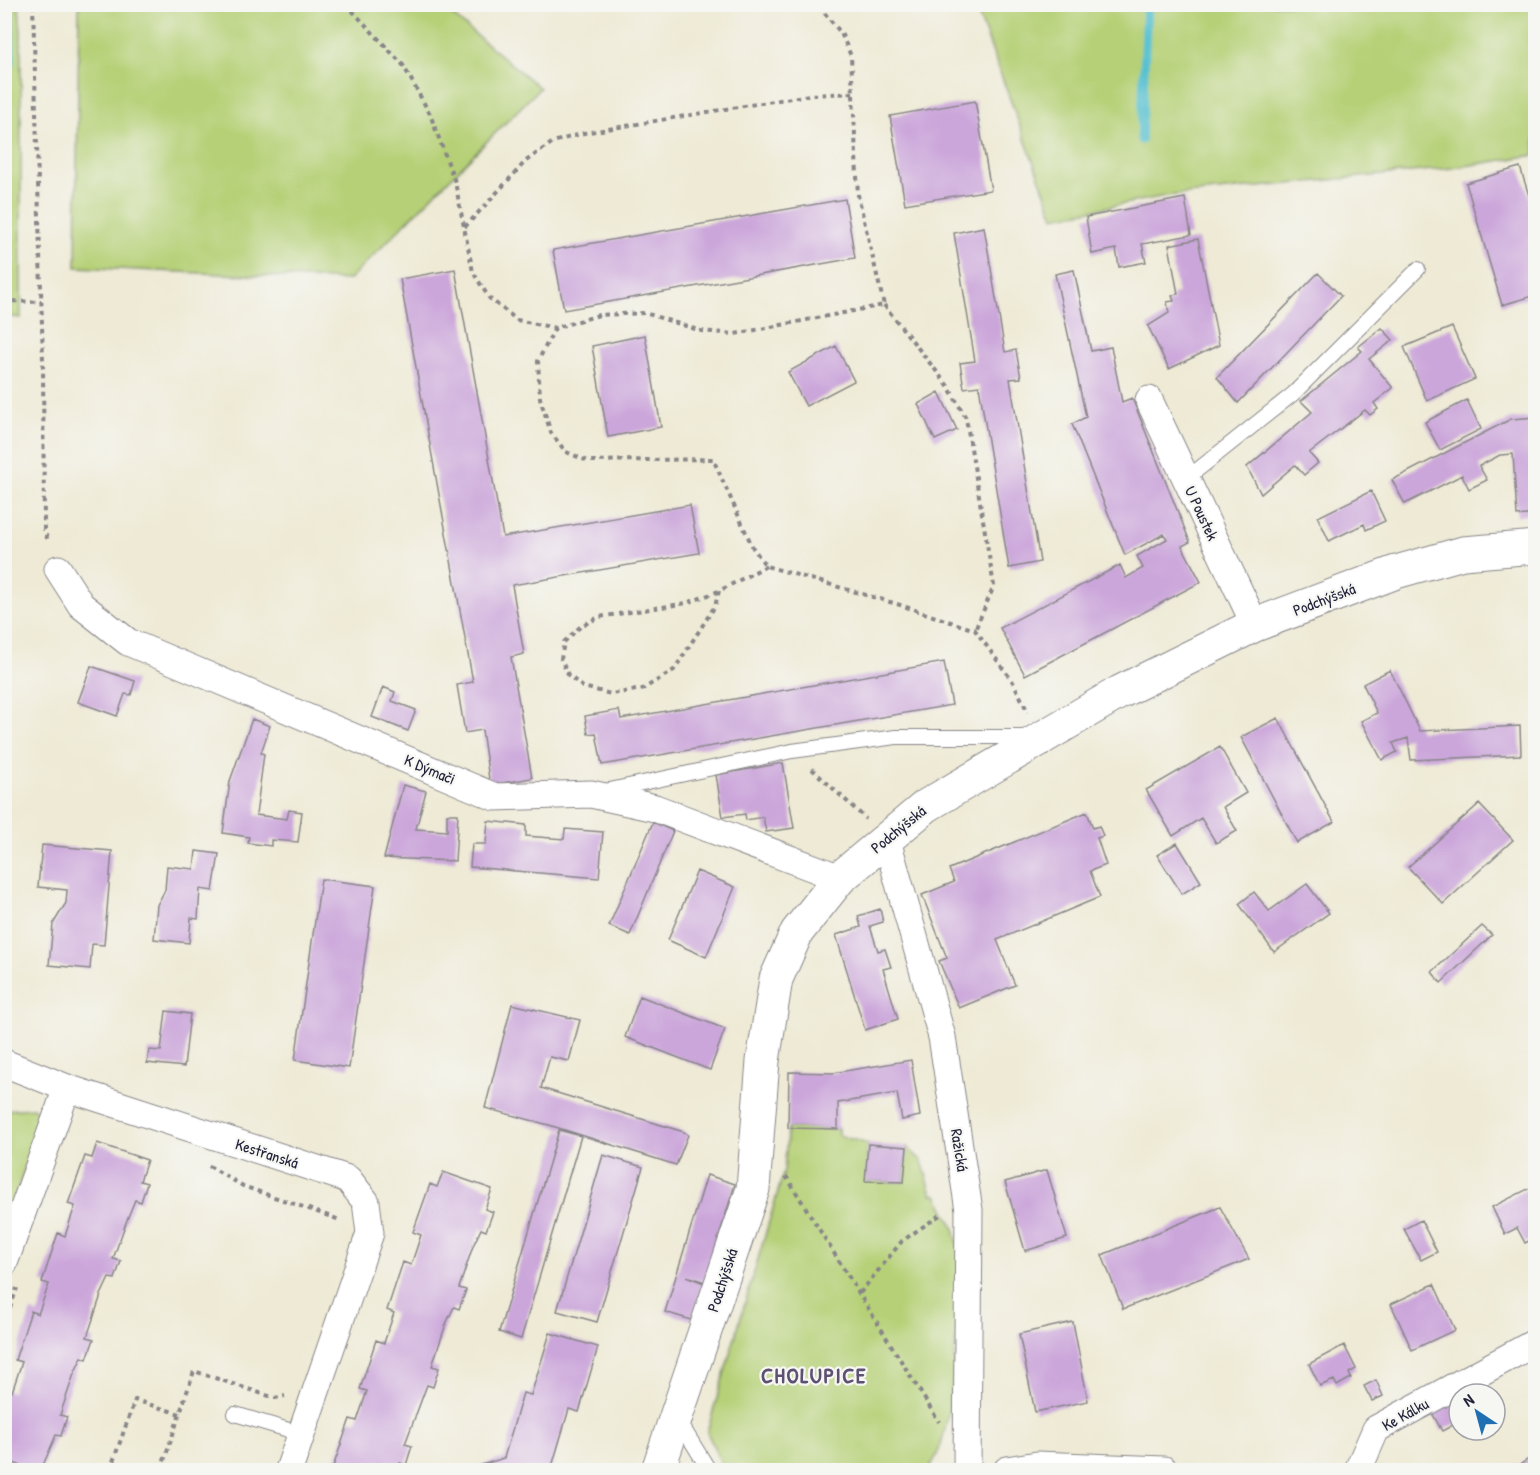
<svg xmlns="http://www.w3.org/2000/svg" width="1540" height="1475" viewBox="0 0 1540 1475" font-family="'Patrick Hand',sans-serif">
<rect width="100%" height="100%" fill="#f6f6f2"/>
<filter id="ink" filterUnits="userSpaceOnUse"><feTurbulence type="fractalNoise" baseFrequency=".0167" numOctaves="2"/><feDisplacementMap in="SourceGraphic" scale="12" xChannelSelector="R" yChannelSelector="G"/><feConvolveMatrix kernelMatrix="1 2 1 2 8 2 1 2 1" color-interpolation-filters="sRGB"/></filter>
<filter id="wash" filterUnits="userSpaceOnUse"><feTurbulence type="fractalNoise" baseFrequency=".008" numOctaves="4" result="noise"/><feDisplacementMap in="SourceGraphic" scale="24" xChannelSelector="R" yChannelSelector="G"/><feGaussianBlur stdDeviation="1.35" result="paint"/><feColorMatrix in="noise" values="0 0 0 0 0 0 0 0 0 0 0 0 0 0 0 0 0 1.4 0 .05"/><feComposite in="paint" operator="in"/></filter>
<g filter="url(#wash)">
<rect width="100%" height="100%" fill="#eeead5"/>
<path fill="#b5d076" stroke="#6c7958" stroke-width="1.5" d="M4,5h15l2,28v285l-16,-2z
M79,5h361l100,83 -191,192 -273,-13z
M975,5h560v150l-83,13 -286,28 -112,21z
M33,1108l6,6 -1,15 -33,97 2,-85 -2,-31z
M788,1128l50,1v6l30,9 -2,37 38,1 3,-35 15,14 10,33 5,1 17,33 5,21c-2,40 -1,203 -34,221h-201l-17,-38 77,-261z"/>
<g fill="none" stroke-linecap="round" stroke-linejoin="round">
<path stroke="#55c0d0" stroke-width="9" d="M4,76l7,-14 -2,-58
M1141,140l6,-136"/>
</g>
<g id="blocks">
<path fill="#cba6da" d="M975,101l16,89 -86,14 -15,-88z
M1520,167l16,51v77l-34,10 -36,-122z
M1185,198l6,37 -49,9 4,18 -27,5 -3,-18 -24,5 -6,-37z
M845,199l10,59 -291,52 -11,-60z
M984,227l21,125 11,-2 5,28 -11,1 30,183 -31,6 -30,-182 -15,2 -4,-25 15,-2 -21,-128z
M1198,239l21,106 -50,24 -21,-43 21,-13 -2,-11 7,-1 -2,-6 6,-1 -9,-49z
M455,269l48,268 187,-32 9,48 -187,32 12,69 -13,3 21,121 -36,6 -7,-5 -7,-49 -17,3 -8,-48 16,-3 -73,-403z
M1074,270l17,81 20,-4 11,55 10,-4 58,144 -8,4 19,36 -176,93 -25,-47 120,-63 6,13 17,-10 -6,-12 30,-17 -3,-5 -39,21 -53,-131 14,-7 -31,-143z
M1318,273l23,23 -103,107 -21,-26z
M1452,327l23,52 -48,22 -23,-54z
M1382,328l11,12 -24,19 24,29 -19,15 4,6 -8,6 -5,-5 -56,43 9,10 -14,12 -9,-10 -34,29 -14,-27 65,-55 -11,-11 61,-50 -4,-4z
M645,335l16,92 -53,10 -16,-91z
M836,346l18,35 -48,25 -18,-34z
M939,392l18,38 -22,10 -17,-36z
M1467,400l14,29 -41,21 -15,-28z
M1536,417v97l-19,2 -4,-62 -13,1 -21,11 8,14 -18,9 -7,-14 -57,29 -13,-24 119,-61z
M1371,491l14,30 -19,9 -2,-6 -35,17 -11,-24z
M944,662l8,43 -350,60 -6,-32 -8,1 -3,-18 34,-6 2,9z
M91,666l44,15 -4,14 -6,-1 -8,22 -39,-14z
M1390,670l30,61 100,-5 1,29 -110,5 -3,-22 -15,5 4,9 -15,8 -21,-39 16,-8 -14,-29z
M383,687l12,5 -3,9 24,9 -8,21 -36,-14z
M1278,718l56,104 -37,21 -56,-106z
M252,719l18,7 -9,27 3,1 -8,61 31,4 2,-9 13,2 -4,30 -27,-2v6l-23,-3 1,-6 -26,-4 7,-52z
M1220,747l26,46 -23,14 14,24 -21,12 -15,-25 -28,18 -27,-46z
M783,763l11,65 -28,4 -3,-15 -17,3 -1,-6 -22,3 -7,-42z
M403,785l23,6 -10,38 31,2v-17h11l-3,47 -71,-3z
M1479,804l34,36 -70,64 -35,-37z
M1087,812l6,16 6,-2 4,10 -6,2 9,27 -16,6 10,26 -103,43 18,45 -56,23 -20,-47 8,-3 -25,-63 32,-13 -5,-13z
M488,821l38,4v11l38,3 1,-10 38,3 -4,46 -129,-11 2,-23h14z
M653,822l20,9 -43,104 -21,-9z
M1177,843l24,39 -19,12 -25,-39z
M42,845l70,6 -8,94 -12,-1 -2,25 -41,-4 4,-41 13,-21 1,-13 -29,-3z
M196,851l23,3 -6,37 -13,-2 -2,30 -7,-1 -2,25 -35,-4 3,-34 8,-15 2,-24 27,3z
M697,871l38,16 -29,70 -38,-17z
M321,879l54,7 -26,182 -54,-8z
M1307,884l22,29 -55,39 -35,-48 15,-12 15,19z
M880,909l3,13 -13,4 8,25 7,-2 6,18 -8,2 15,50 -33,11 -29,-95 25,-8 -3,-11z
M1482,926l10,9 -51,48 -9,-11z
M640,996l85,33 -15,41 -85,-33z
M512,1004l68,16 -11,41 -19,-4 -9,31 143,44 4,3 -12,30 -127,-40 -64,-17z
M166,1011l24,3 -6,53 -37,-4 2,-13 12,1z
M911,1060l9,56 -18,4 -5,-27 -59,10v26l-50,-1 1,-56 44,1z
M559,1130l22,6 -60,203 -22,-7z
M97,1143l50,17 -7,21 7,2 -6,19 -6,-2 -7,17 -15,42 8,2 -6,18 -6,-1 -8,17 -14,42 7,2 -7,20 -5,-2 -8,17 -14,41 7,2 -6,19 -5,-1 -15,35h-7l-30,-10v-71l8,3 10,-30 -7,-2 16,-49 7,3 11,-30 -7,-2 16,-49 7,3 10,-30 -7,-2 17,-48 7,2z
M868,1144l39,3 -3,35 -39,-1z
M603,1155l40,12 -46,155 -40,-11z
M1047,1170l20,68 -42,13 -20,-69z
M443,1172l49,17 -7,20 8,3 -7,19 -5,-2 -8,17 -14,42 7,2 -7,19 -5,-2 -8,17 -14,42 7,2 -6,19 -6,-2 -22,59 7,2 -6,19 -6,-2 -2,7h-58l-7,-3 17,-48 7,2 10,-30 -7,-2 16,-49 8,3 10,-30 -7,-3 16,-48 8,3 10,-30 -8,-3 17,-48 7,3z
M707,1175l28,9 -30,98 -19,-6 18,7 -13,37 -26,-8z
M1534,1186l2,3v56l-3,-6 -8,4 -8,-15 -12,6 -13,-27z
M1220,1207l29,52 -126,50 -21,-54z
M1421,1220l16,32 -16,8 -17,-31z
M1434,1284l21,46 -43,20 -21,-46z
M1073,1322l15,79 -53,11 -16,-78z
M550,1333l48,14 -19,65 -10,-3 -18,61h-95v-3l16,1 32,-10 19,-65 8,2z
M1344,1345l12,24 -7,4 2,5 -14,8 -3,-6 -14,6 -11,-22z
M1376,1380l7,16 -11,5 -8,-15z
M1454,1399l5,10v13l-17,9 -11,-20z
M1536,1454v16h-24z"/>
</g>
</g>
<g filter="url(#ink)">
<use href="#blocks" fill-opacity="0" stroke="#888688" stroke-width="1.5"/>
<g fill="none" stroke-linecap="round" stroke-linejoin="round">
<g stroke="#888688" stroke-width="16">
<path id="service" d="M1186,479l107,-85 125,-125
M605,791l187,-40 104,-14h134
M235,1414l67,20
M679,1421l30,49"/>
</g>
<g stroke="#888688" stroke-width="29">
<path id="minor" d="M1149,400l106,225
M58,569l23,36 47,37 367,155 96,-3 64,14 185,70
M886,837l56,200 27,173 -2,260
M4,1063l63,25
M4,1263l63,-175 281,91 18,23 4,31 -81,237
M1007,1470l30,-5 127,5
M1358,1470l18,-41 160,-87"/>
</g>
<g stroke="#888688" stroke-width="35">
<path id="tertiary" d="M658,1470l95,-281 10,-128 13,-82 21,-47 43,-54 86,-72 194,-114 135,-67 141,-53 67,-19 73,-6"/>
</g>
<path stroke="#888688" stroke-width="4" stroke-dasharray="4.5 4.5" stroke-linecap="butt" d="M33,4l10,357 1,169 5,13
M346,4l57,61 27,49 25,68 18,90 16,26 28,22 38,8 44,-13 46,-2 56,18 34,3 149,-29 -26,-110 -7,-139 -10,-23 -24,-29
M465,227l61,-66 27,-19 31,-9 225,-38 46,-2
M4,301l37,1
M884,305l64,81 18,32 28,168 -19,44
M555,328l-17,33 2,37 11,35 15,19 22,9 125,-2 40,89 13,18 131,38 78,26 38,52 15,30
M719,591l-4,15 -41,64 -31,19 -32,5 -28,-7 -15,-12 -7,-16 3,-17 17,-16 18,-9 88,-14 32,-12 47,-25
M812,769l54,50
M209,1166l34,20 97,34
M786,1176l153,246
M860,1293l42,-52 38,-26
M4,1325l13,-37
M110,1470l25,-70 45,14
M161,1470l33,-99 81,27 10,-2"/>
<use href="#service" stroke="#fff" stroke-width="14"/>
<use href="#minor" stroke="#fff" stroke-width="27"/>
<use href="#tertiary" stroke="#fff" stroke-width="33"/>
</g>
</g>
<g text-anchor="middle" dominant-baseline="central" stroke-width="4.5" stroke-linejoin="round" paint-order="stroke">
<g font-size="16" fill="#22223b" stroke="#f6f6f2">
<text transform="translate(1202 513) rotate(65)">U Poustek</text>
<text transform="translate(1324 599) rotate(-21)">Podchýšská</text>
<text transform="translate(430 769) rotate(23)">K Dýmači</text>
<text transform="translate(898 829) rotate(-39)">Podchýšská</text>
<text transform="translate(960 1150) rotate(81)">Ražická</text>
<text transform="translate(267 1153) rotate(18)">Kestřanská</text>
<text transform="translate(722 1280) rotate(-72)">Podchýšská</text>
<text transform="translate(1405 1414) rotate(-29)">Ke Kálku</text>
</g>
<g font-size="22" font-weight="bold" letter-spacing="1.5" fill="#5d5073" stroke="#f6f6f2">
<text x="814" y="1375">CHOLUPICE</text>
</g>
</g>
<rect width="1540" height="1475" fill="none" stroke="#f6f6f2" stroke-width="24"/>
<g transform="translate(1477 1412) rotate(324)"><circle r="28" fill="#f6f6f2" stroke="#a1a1a9" stroke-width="1.5"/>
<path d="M0-4.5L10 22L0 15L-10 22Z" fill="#1f6fb2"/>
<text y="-9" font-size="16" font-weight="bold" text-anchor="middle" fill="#22223b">N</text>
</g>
</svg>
